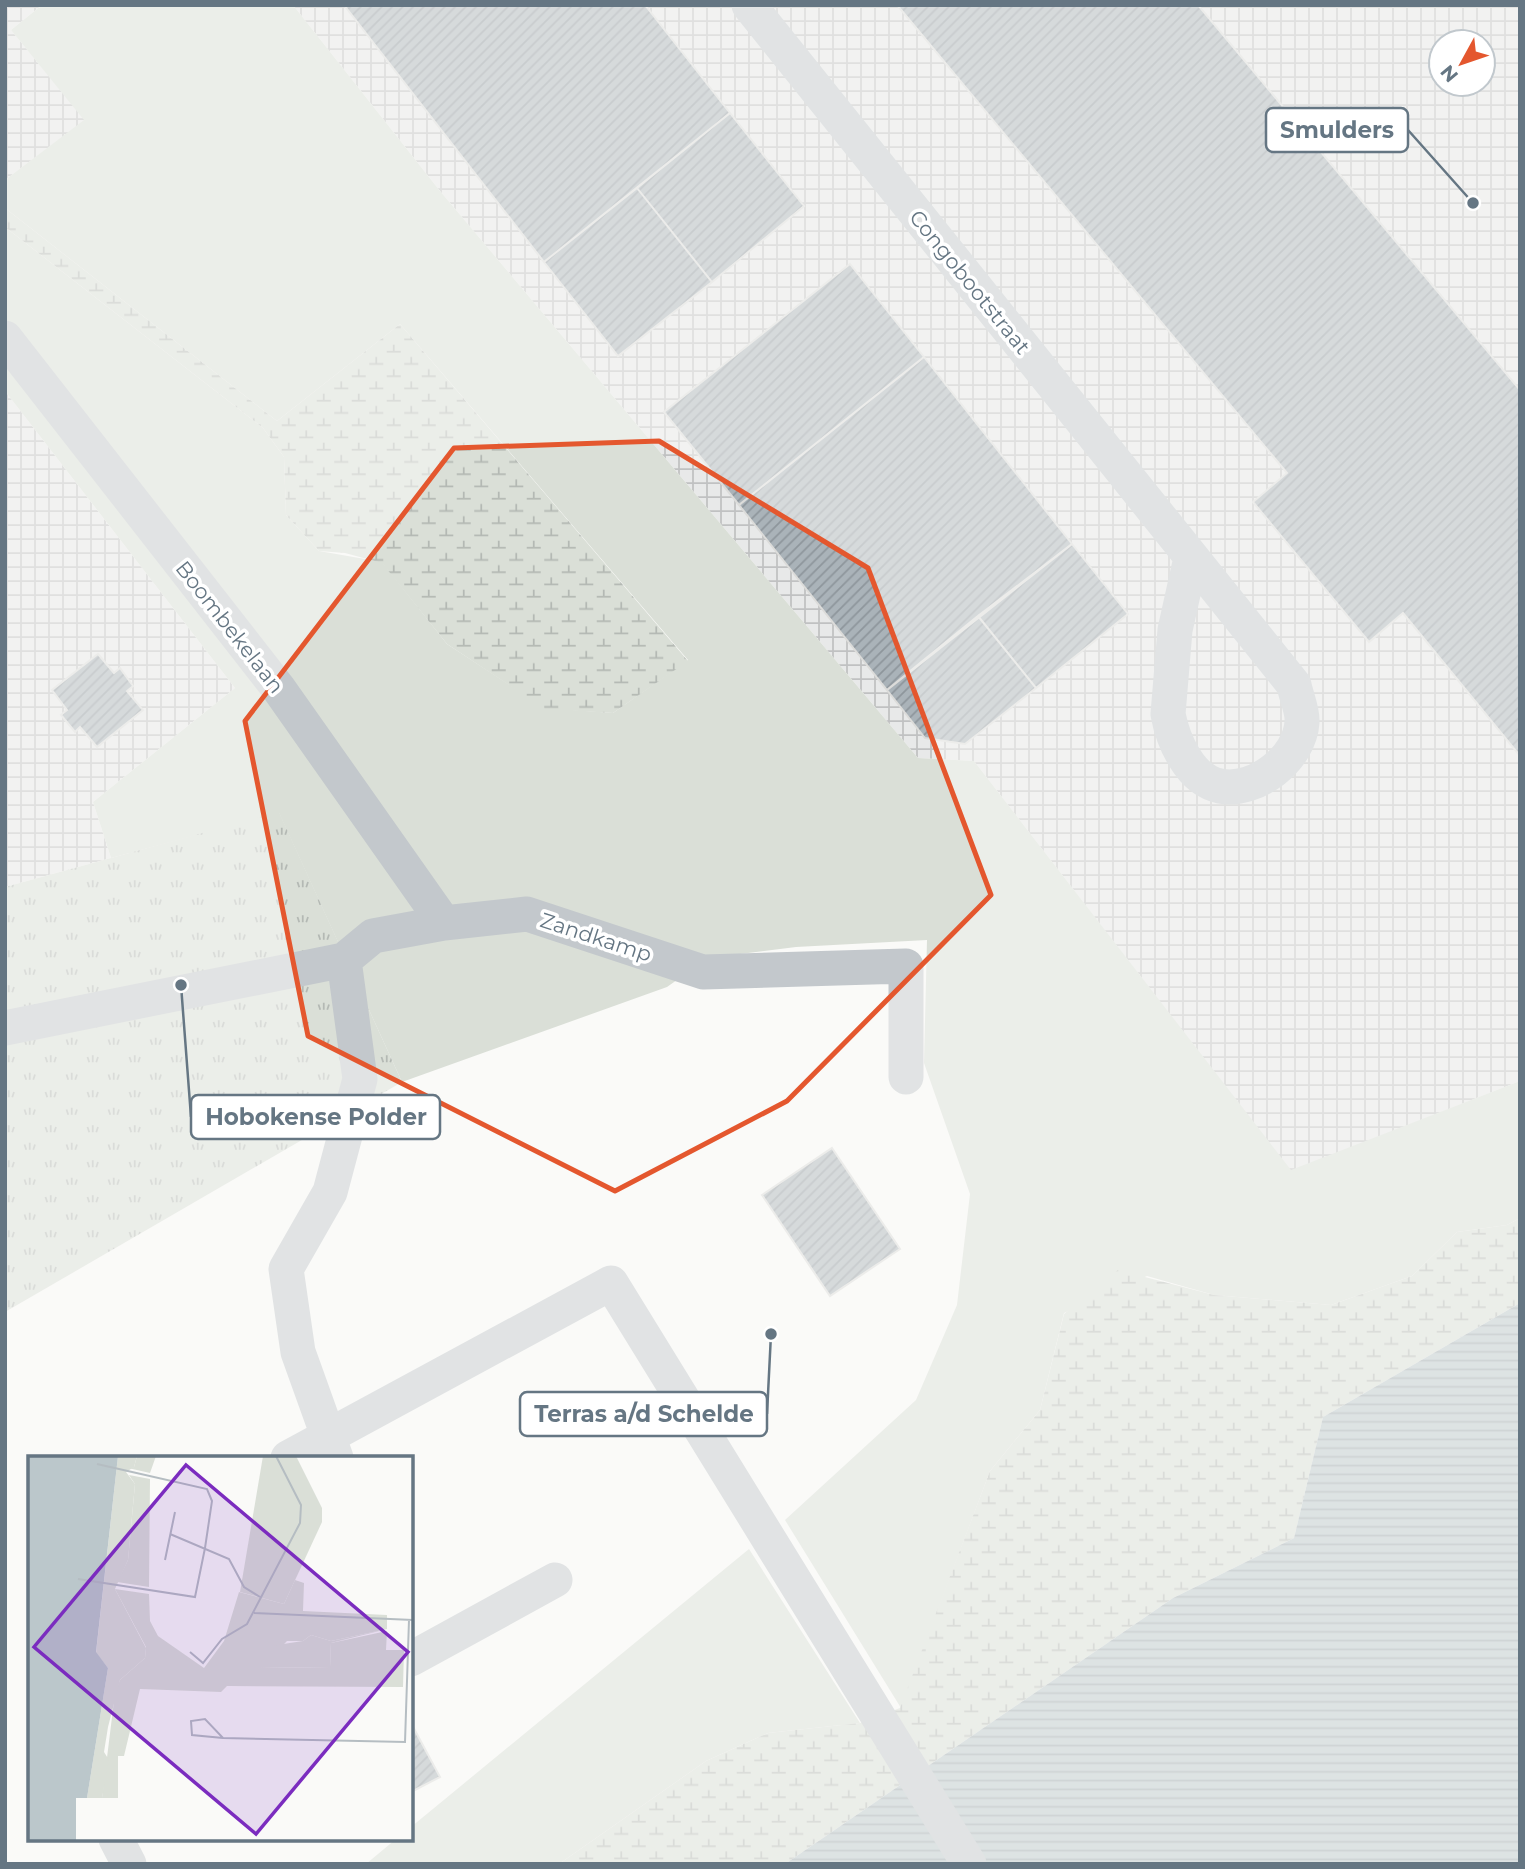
<svg xmlns="http://www.w3.org/2000/svg" width="1525" height="1869" viewBox="0 0 1525 1869" font-family="Montserrat,sans-serif">
<defs>
<pattern id="industrial-grid" width="8" height="8" patternUnits="userSpaceOnUse" patternTransform="scale(1.75)"><rect width="8" height="8" fill="#e8e9e9"/><path d="M0 4h8M4 0v8" fill="none" stroke="#c0c1c2"/></pattern>
<pattern id="wetland-marsh" width="20" height="14" patternUnits="userSpaceOnUse" patternTransform="scale(1.75)"><rect width="20" height="14" fill="#dadfd7"/><path d="M1 5h8M5 5V1M11 12h8M15 12V8" fill="none" stroke="#b4b9b4"/></pattern>
<pattern id="park-tufts" width="24" height="20" patternUnits="userSpaceOnUse" patternTransform="scale(1.75)"><rect width="24" height="20" fill="#dadfd7"/><path d="M3 7l-1-3M5 7V3M7 7l1-3M15 17l-1-3M17 17v-4M19 17l1-3" fill="none" stroke="#b4b9b4"/></pattern>
<pattern id="water-rules" width="6" height="5" patternUnits="userSpaceOnUse" patternTransform="scale(1.75)"><rect width="6" height="5" fill="#bbc7cb"/><path d="M0 2.5h6" fill="none" stroke="#9ca6aa"/></pattern>
<pattern id="building-hatch" width="6" height="6" patternUnits="userSpaceOnUse" patternTransform="scale(1.75)"><rect width="6" height="6" fill="#aab3b9"/><path d="M-1 1l2-2M0 6l6-6M5 7l2-2" fill="none" stroke="#8e969c"/></pattern>
</defs>
<rect width="100%" height="100%" fill="#fafaf8"/>
<path fill="url(#industrial-grid)" fill-rule="evenodd" d="M5,5h37l-31,25 74,90 -80,60z
M293,5h1227v1076l-229,90 -317,-410 -56,-3 -478,-567zM1441,42h42v42h-42z
M5,391l230,297 -142,114 18,56 -106,29z"/>
<path fill="#dadfd7" d="M42,5h251l147,186 478,567 56,3 317,409 229,-89v137l-13,7 -50,7 -45,44 -81,29 -117,-10 -67,-19 -83,37 -24,97 -50,61 -89,237 -116,-188 131,-120 41,-95 13,-111 -46,-131 3,-123 -131,7 -88,11 -41,29 -265,95 -123,-269 -168,45 -18,-56 142,-114 -230,-297v-164l258,201 21,29 2,58 33,36 63,11 65,82 98,64 68,5 75,-53 -288,-336 -123,97 -272,-213v-28l79,-60 -73,-90z
M749,1549l111,174 -92,10 -62,28 -147,103h-193l30,-25h15v-12z"/>
<path fill="url(#wetland-marsh)" d="M5,208l272,213 123,-97 288,337 -75,52 -68,-4 -98,-65 -65,-81 -37,-10 -26,-2 -33,-36 -2,-58 -21,-29 -258,-201z
M1520,1218v85l-197,114 -29,121 -121,60 -388,266h-226l147,-103 62,-28 92,-10 40,-15 90,-237 50,-61 24,-96 54,-44 96,25 117,10 81,-29 45,-44 50,-7z"/>
<path fill="url(#park-tufts)" d="M279,812l123,270 -397,230v-425z"/>
<path fill="url(#water-rules)" d="M1520,1303v561h-735l388,-266 121,-60 29,-121z"/>
<path fill="url(#building-hatch)" stroke="#dcdcda" stroke-width="2" d="M344,5h301l85,108 -186,149z
M897,5h301l322,385v366l-117,-143 -34,29 -116,-140 34,-29z
M730,113l74,93 -92,76 -75,-94z
M637,188l75,94 -94,74 -74,-94z
M850,264l74,93 -185,148 -75,-93z
M924,357l148,187 -185,146 -148,-185z
M1072,544l56,70 -92,74 -58,-72z
M978,616l58,72 -71,56 -40,-6 -38,-48z
M98,654l16,19 6,-5 13,18 -6,5 16,19 -46,37 -17,-20 -5,5 -14,-17 6,-5 -15,-20z
M832,1148l68,101 -70,47 -68,-101z
M411,1723l29,54 -29,15z"/>
<g fill="none" stroke-linecap="round" stroke-linejoin="round">
<path stroke="#c3c8cc" stroke-width="35" d="M749,5l545,680c2,11 9,26 8,37 -2,36 -46,71 -82,64 -30,-6 -47,-45 -52,-72l7,-84 16,-72
M5,338l274,351 165,234
M5,1028l339,-68 29,-24 71,-13 83,-9 176,58 203,-6v111
M288,1458l323,-175 358,581
M336,1458l-38,-106 -12,-83 44,-77 30,-113 -16,-119
M411,1659l144,-79
M116,1839l13,25"/>
</g>
<path d="M0 0H1525V1869H0ZM659,441l209,127 123,327 -204,206 -172,90 -307,-155 -63,-315 209,-273z" fill="#fafaf8" fill-opacity=".55" fill-rule="evenodd"/>
<path fill="none" stroke="#e4572e" stroke-width="5" stroke-linejoin="round" d="M659,441l209,127 123,327 -204,206 -172,90 -307,-155 -63,-315 209,-273z"/>
<g text-anchor="middle" dominant-baseline="central" stroke-width="7" stroke-linejoin="round" paint-order="stroke">
<g font-size="21" fill="#657683" stroke="#fff">
<text transform="translate(970 282) rotate(51)">Congobootstraat</text>
<text transform="translate(230 627) rotate(52)">Boombekelaan</text>
<text transform="translate(596 937) rotate(18)">Zandkamp</text>
</g>
</g>
<g transform="translate(28 1456)">
<rect width="385" height="385" fill="#fafaf8"/>
<path d="M109,0h19l-6,17 -22,-5 6,-1zM101,19l21,4 -1,108 -32,-5 11,-22 7,-76zM267,124l9,3 -1,28 84,4v14l-56,12 -20,-6 -8,6h-16l-26,27 69,-1 1,-24 56,-12 -1,19h18l-1,37 -176,-1 -6,6 -81,-3 -16,67h-6v42h-16l13,-105 5,-13 25,-22 1,-11 -31,-58 34,5 1,27 8,15 46,32 20,-27 15,-49 45,12z" fill="#dadfd7"/>
<path d="M90,0h19l-3,11 -8,5 9,12 -7,76 -13,29 31,59 -1,10 -25,22 -12,47 -4,25 5,8 -7,38h-15l21,-130 -12,-15zM359,173l-56,14 -1,24 -69,1 1,-14 8,-8 33,-5 8,-6 20,6z" fill="#dadfd7"/>
<path d="M235,0h33l26,52v14l-38,82 -44,-12z" fill="#dadfd7"/>
<path d="M0,0h90l-22,196 12,16 -21,130h-11v43h-48z" fill="#bbc7cb"/>
<path fill="none" stroke="#b5bdc2" stroke-width="2" d="M142,78l59,25 15,28 16,10M137,104l10,-48M50,123l117,18 10,-49 7,-47 -5,-12 -110,-25M226,157l159,7M162,196l13,11 19,-24 25,-15 53,-101 1,-18 -25,-49M195,282l-31,-3 -1,-14 14,-2 18,19 182,4 4,-122"/>
<path fill="#7b2cbf" fill-opacity="0.15" stroke="#7b2cbf" stroke-width="3.5" d="M158,9l222,187 -152,182 -222,-187z"/>
<rect width="385" height="385" fill="none" stroke="#657683" stroke-width="3.5"/>
</g>
<path fill="none" stroke="#657683" stroke-width="2.5" d="M1473 203L1408 130M181 985L191 1117M771 1334L767 1414"/>
<g fill="#657683" stroke="#fff" stroke-width="2.5">
<circle cx="1473" cy="203" r="7"/>
<circle cx="181" cy="985" r="7"/>
<circle cx="771" cy="1334" r="7"/>
</g>
<g fill="#fff" stroke="#657683" stroke-width="2.5">
<rect x="1266" y="108" width="142" height="44" rx="7"/>
<rect x="191" y="1095" width="249" height="44" rx="7"/>
<rect x="520" y="1392" width="247" height="44" rx="7"/>
</g>
<g font-size="23" text-anchor="middle" font-weight="bold" fill="#657683">
<text x="1337" y="138">Smulders</text>
<text x="316" y="1125">Hobokense Polder</text>
<text x="644" y="1422">Terras a/d Schelde</text>
</g>
<rect width="1525" height="1869" fill="none" stroke="#657683" stroke-width="14"/>
<g transform="translate(1462 63) rotate(230)"><circle r="33" fill="#ffffff" stroke="#c1c8cd" stroke-width="2"/>
<path d="M0-5L12 26L0 18L-12 26Z" fill="#e4572e"/>
<text y="-10" font-size="19" font-weight="bold" text-anchor="middle" fill="#657683">N</text>
</g>
</svg>
